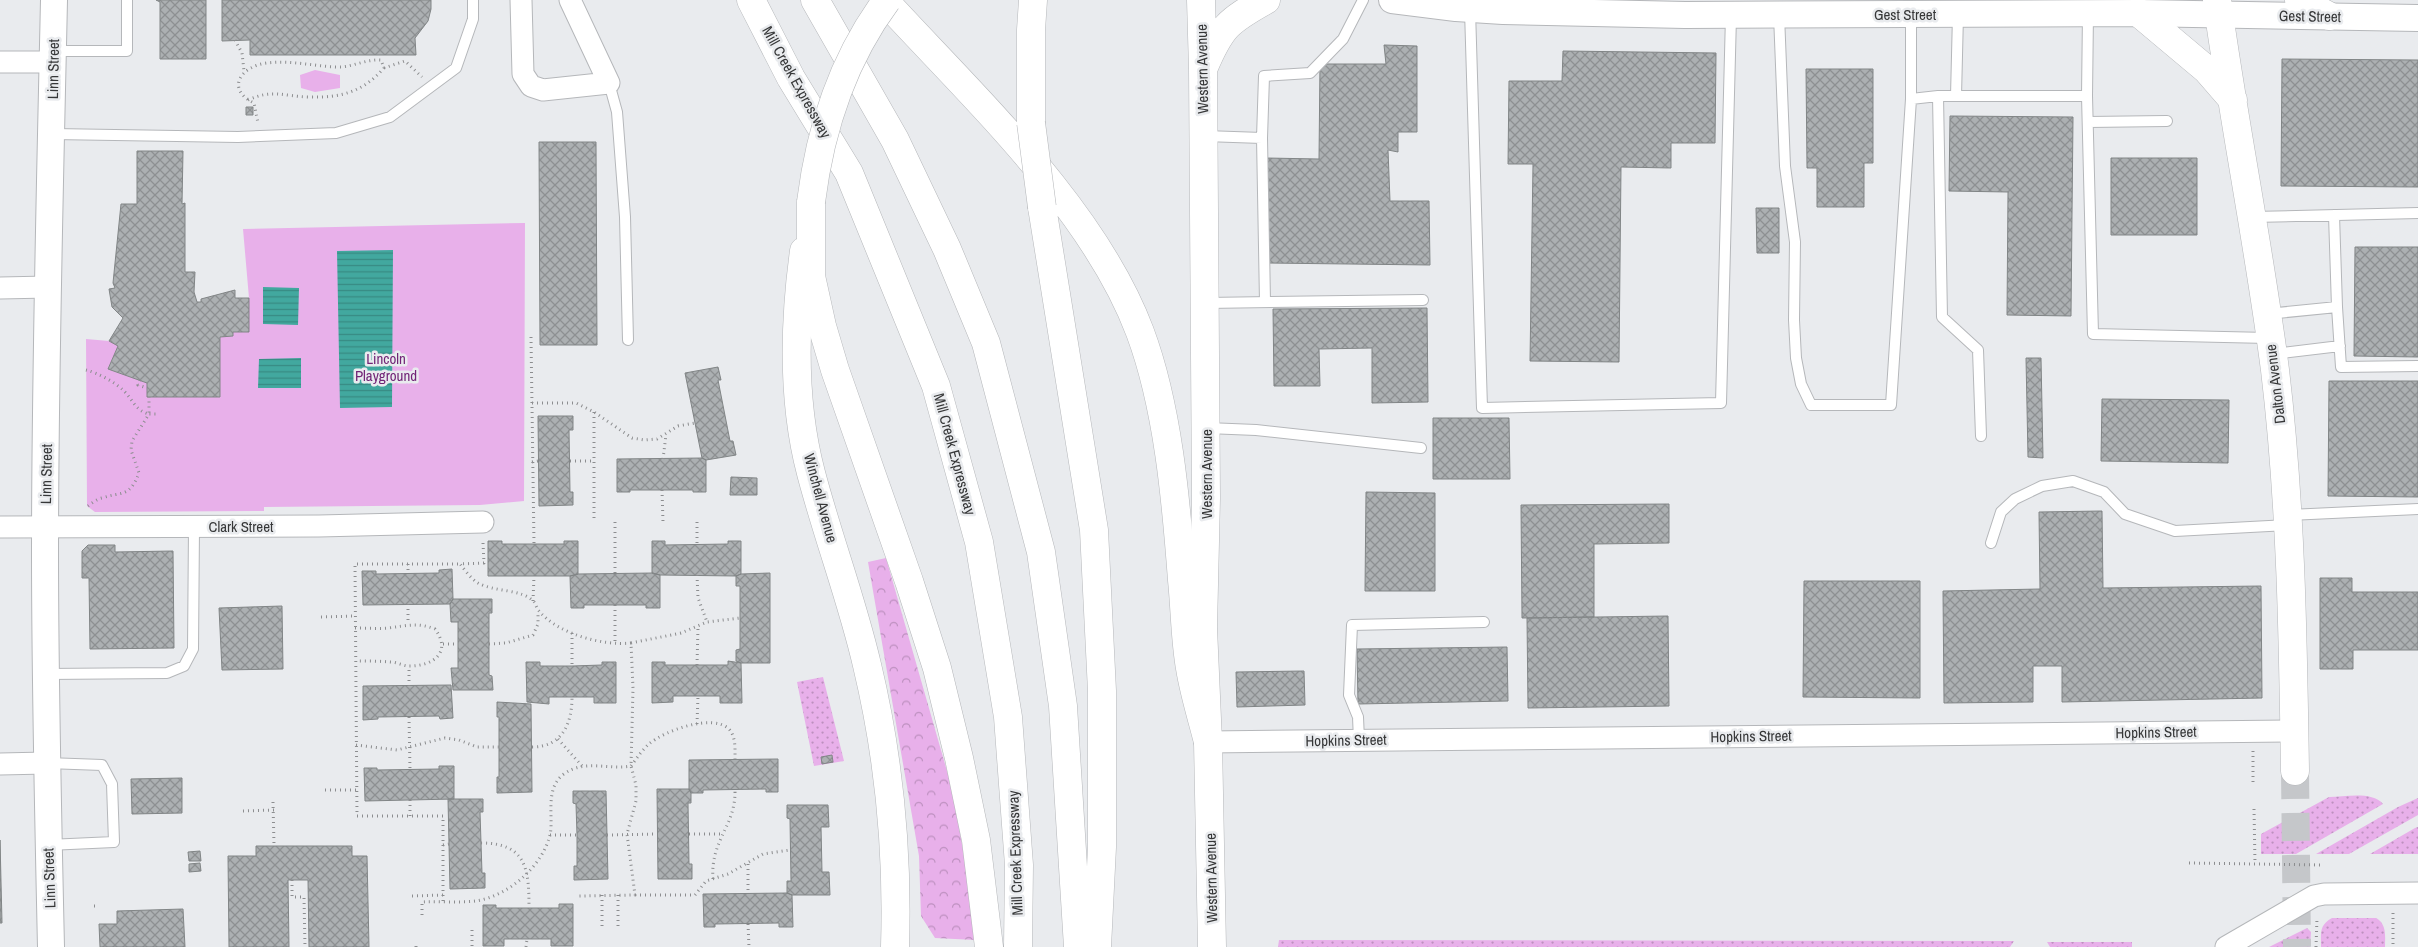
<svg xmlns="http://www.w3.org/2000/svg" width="2418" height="947" viewBox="0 0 2418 947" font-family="'Archivo Narrow',sans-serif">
<defs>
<pattern id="grass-dots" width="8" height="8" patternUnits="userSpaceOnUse" patternTransform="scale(1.25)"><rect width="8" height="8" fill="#e8b0ea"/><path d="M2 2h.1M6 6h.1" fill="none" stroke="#bd90bf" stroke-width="1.8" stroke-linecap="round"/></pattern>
<pattern id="forest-crowns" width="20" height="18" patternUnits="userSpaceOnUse" patternTransform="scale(1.25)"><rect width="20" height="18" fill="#e8b0ea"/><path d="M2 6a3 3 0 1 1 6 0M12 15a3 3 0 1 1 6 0" fill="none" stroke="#bd90bf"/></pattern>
<pattern id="water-rules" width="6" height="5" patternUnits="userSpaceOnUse" patternTransform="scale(1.25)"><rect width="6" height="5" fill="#42a89f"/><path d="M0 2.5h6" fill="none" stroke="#388a83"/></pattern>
<pattern id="building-cross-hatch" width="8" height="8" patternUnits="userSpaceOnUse" patternTransform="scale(1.25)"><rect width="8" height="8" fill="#acb0b2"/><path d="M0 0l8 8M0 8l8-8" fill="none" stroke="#8d9092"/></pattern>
</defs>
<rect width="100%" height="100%" fill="#e9ebee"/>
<path fill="url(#grass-dots)" d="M823,677l21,84 -30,5 -17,-84z
M2329,797c16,0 43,-6 54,7l-87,50h-35v-20z
M2418,798v17l-69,39h-33l82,-47z
M2418,827v27h-48l45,-26z
M2332,918h44c11,6 9,18 9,29h-64c0,-14 -2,-22 11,-29z
M2307,928l4,4 -1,15h-41z
M1279,940l735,1 -4,6h-732z
M2047,942h85v5h-82z"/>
<path fill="url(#forest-crowns)" d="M886,558l67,234 14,81 8,67 -40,-2 -14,-22 -2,-60 -51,-294z"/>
<path fill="#e8b0ea" d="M315,70l25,5v13l-25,4 -14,-4 -1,-13z
M525,223l-1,278 -44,4 -216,2v4l-169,1 -8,-6 -1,-167 23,2 9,5 -10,23 39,14v14h73v-60l13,-1v-4h16v-34l-6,-69z"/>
<path fill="url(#water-rules)" d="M393,250l-1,157 -52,1 -3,-157z
M263,287l36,1 -1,37 -35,-1z
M301,358v30h-43l1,-29z"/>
<path fill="url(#building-cross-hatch)" stroke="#818586" d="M156,0h50v59h-46v-57z
M222,0h209v9l-3,12 -13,17 1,17h-166v-15l-28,1z
M1384,45l33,1v86h-19v20l-10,-2 2,51h39l1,64 -164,-2v-105l53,1 1,-95h66z
M1563,51l153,2 -1,90h-44v25l-50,-1 -2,195 -89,-1 3,-197h-25l1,-83h53z
M2282,59l136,1v127l-137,-1z
M1806,69h67v94h-9v44h-47v-39h-10z
M246,107h7v8h-7z
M1950,116l123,1 -2,199 -64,-1 1,-123 -59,-1z
M539,142h57l1,203h-57z
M137,151h46l-1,53 3,-1v69h10l-1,20 3,10h4v-3l34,-9v8h14v34h-16v4l-13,1v60h-73v-14l-39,-14 10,-23 -9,-5 14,-23 -11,-11 -3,-18 6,-1 -2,-5 8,-79h16z
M2111,158h86v77h-86z
M1756,208h23v45h-22z
M2355,247h63v110l-64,-1z
M1427,308l1,94 -56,1v-55l-53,1 1,37h-46l-1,-77z
M2026,358h15l2,100 -15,-1z
M718,367l3,13h-3l12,61h3l3,14 -30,5 -4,-2 -17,-85z
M2329,381h89v116l-90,-1z
M2102,399l127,1 -1,63 -127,-2z
M538,416h35v14h-4l1,62h3v13l-34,1z
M1433,418h76l1,61h-77z
M702,458l4,2v32h-13v-2h-63v2h-13v-33z
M731,477l26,1v17h-27z
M1366,492l69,1v98h-70z
M1669,504v39l-75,1v73l-72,1 -1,-113z
M2102,511l1,77 158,-2 1,112 -200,4v-36h-29v36l-89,1 -1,-112 97,-2 -1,-77z
M488,541h14v3h62v-3h14v33l-8,2h-82z
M652,541h13v4l63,-1v-3h13v33l-5,2 -76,-1 -8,-2z
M88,545h27v7l58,-1 1,97 -84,1 -1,-71h-7v-27z
M452,569l1,30 -3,5 -87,1 -1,-34h14v3l63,-1v-3z
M652,573l8,2v33h-14v-3h-62v3h-13l-1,-32 8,-2z
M770,573v90h-29l-5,-2v-11l4,-1v-63h-4v-10l5,-2z
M2320,578h32v14h66v58h-65v19h-33z
M1804,581h116v117l-117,-1z
M453,599h39v14h-3v62l3,1 1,14h-40l-2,-22h7v-46h-7l-1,-18z
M282,606l1,63 -61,1 -3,-62z
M1668,616l1,90 -141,2 -1,-90z
M1507,647l1,54 -150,3 -1,-55z
M728,661l13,2 1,40h-22v-7h-47v6l-21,1v-41h13v3h63z
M526,662h14v4h32l30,-1v-3h14v41h-22v-6h-45v7l-22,-2z
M1304,671l1,34 -68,2 -1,-35z
M451,685l2,33 -13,1 -1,-3 -61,1v2l-15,1v-34z
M497,702l34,2 1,88 -35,1v-16h2v-60h-2z
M832,755l1,7 -11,2 -1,-7z
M778,759v33h-12v-3l-63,1v3h-12l-2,-4v-29z
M439,766h15v33l-89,2 -1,-33h13v2l62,-1z
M182,778v35l-50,1 -1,-35z
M657,789h32l2,4v10h-3l1,61h3v15h-34z
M573,791h33l2,88 -34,1v-14h3v-31l-1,-31 -3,-1z
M448,799h35v13h-3l1,31 1,30h3v15l-35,1z
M787,805h41l1,22h-8l1,45h7l1,23h-38l-5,-2v-12h4l-1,-62 -3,-1z
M0,840l2,83h-2z
M256,846h96v10h15l2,91h-60l-1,-67h-20l1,67h-60l-1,-91h28z
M200,851l1,10h-12l-1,-9z
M200,863l1,8 -12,1v-8z
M787,893l5,2 1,32h-14v-4l-64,1v3h-11l-1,-33z
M559,904h14v42h-22v-7h-47v7h-21v-41h13v3h63z
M183,909l2,38h-85l-1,-23h18v-13z"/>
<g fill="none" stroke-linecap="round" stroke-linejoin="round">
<path stroke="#c5c7ca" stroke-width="28" stroke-dasharray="28 14" stroke-linecap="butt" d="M2295,771l2,176"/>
<g stroke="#b5b7ba" stroke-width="12">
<path id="service" d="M1470,10l12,398 239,-5 10,-387
M1779,15l6,151 10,76 -1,78 2,38 5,26 10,21h80l20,-306v-85
M1958,15l-2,81h131l1,-83
M54,51h73v-51
M609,83l8,29 8,105 3,123
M1956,96h-18l4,221 36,33 3,86
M2087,96l6,238 175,4
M1911,99l27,-3
M2088,122l79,-1
M53,134l185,3 98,-4 54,-16 66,-49 17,-49v-19
M1205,136l57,2
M2252,217l166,-4
M1265,302l-3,-164 2,-62 46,-3 33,-34 20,-39
M1206,303l217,-3
M2337,307l4,60 77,-1
M2267,314l70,-7 -3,-92
M2274,354l66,-8
M1207,428l49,2 165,18
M2289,515l129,-6
M1991,543l10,-31 14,-13 27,-13 31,-5 31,11 21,22 50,17 113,-6
M46,674l121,-1 17,-7 9,-17 1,-122
M1359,740l-1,-23 -9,-22 3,-70 132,-3
M47,763l55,2 10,19 2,58 -66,3"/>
</g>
<g stroke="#b5b7ba" stroke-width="23">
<path id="minor" d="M521,0l2,74 8,12 12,4 66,-7 -39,-83
M0,62h53
M0,288l48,-1
M0,527l319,-1 164,-4
M1208,742l1086,-11
M0,764l46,-1
M2226,947l88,-51 10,-2 94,-1"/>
</g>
<g stroke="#b5b7ba" stroke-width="28">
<path id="tertiary" d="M1392,0l64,8 47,3 182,4 454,-2 279,5
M51,947c-3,-132 -6,-263 -6,-395 0,-184 5,-368 9,-552"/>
</g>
<g stroke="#b5b7ba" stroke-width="29">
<path id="secondary" d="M1201,0l2,69 3,429 -3,130 5,114 4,205
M2217,0c17,124 42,246 58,370 16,134 18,267 20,401
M2299,0l30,16
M2139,13l68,57 26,30
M1204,67c17,-40 24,-46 62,-67
M804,251c-10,73 -12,150 7,222 17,65 41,127 56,192 22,92 31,188 28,282"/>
</g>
<g stroke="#b5b7ba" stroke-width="29">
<path id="motorway" d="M751,0l40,78 58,95 87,213 43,156 29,175 11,148 -1,82
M815,0l80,140 52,109 39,94 55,209 22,154 15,241
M884,0c88,96 210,209 256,332 28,75 36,168 42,248 3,29 3,60 8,88 4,25 12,50 18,74
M1031,123v-93l2,-30
M811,202v74l11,50 13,44 74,211 28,87 22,90 17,82 13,107
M1042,207l52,323 8,161v156l-5,100"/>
</g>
<path stroke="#8c8d8f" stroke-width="3" stroke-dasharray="1 4" stroke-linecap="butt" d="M235,40l7,13 2,18
M384,68l21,-7 17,16
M248,100c24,-11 35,-4 60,-3 33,1 55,-5 76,-29l-3,-8c-16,-1 -30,8 -45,7 -23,-1 -46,-7 -69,-4 -26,3 -42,26 -13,40l4,20
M531,337l3,207
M86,370c12,3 29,12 38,21 9,9 12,20 25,23v-17
M140,380l-2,5 9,3
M532,403h44l18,9 38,26 13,2 12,-1 21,-13 17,-3
M594,412v110
M663,459l3,-24
M570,461h24
M532,462l6,-1
M662,490l1,32
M88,506c4,-3 9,-7 14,-8 21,-7 27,0 37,-25l-8,-23 1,-9 17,-27h7
M615,522v51
M697,522v22
M483,543l1,20 -24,1c5,6 11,15 18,19 16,9 44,6 55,18 3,2 3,7 6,10 19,23 64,35 92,32l2,45 -2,78 5,19v16l-9,33 8,61 -56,1
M408,564v9
M697,575l1,23 9,24
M533,601l1,-25
M408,604v20
M615,605v40
M321,617l34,-1
M355,628c11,0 22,1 33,0 17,-2 30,-6 47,1 17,23 -1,37 -26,37 -6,0 -12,-4 -19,-4 -11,-1 -23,-1 -34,-1
M572,633v33
M631,643l50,-10 26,-11 33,-4
M443,644h15
M489,644l17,-1 27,-8 5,-11v-12
M697,665l1,-38
M409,686v-20
M409,717l1,53
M697,724l1,-28
M558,739l25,28
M356,745l41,5 48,-12 14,2 18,7h22
M532,747c30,0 40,-23 40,-50
M2253,751v35
M325,790h32
M273,802l1,43
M2254,809l1,55
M243,811l31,-1
M410,816v-16
M689,834h33
M550,835h27
M607,835l50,-1
M481,843c46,0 48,27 48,65
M443,845l6,-1
M2189,863l134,2
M748,864v29
M713,879c-3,-39 23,-53 22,-89
M292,880v17h12l1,50
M602,895v32
M618,895v32
M635,895h60l11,-14 22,-7 35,-20 27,-4
M412,896l31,-1
M443,901v-85h-86l-2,-252h105
M94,906h5
M2393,913v34
M422,915v-13c17,-1 36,1 54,-1 32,-5 66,-34 74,-66 4,-17 -6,-47 14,-61 20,-15 45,-4 67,-8 6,-8 11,-16 18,-22 15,-13 63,-31 80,-15 7,8 6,20 6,30
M748,924l1,23
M472,930v17
M416,946v1
M526,947l1,-8
M2316,947l1,-29"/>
<use href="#service" stroke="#fff" stroke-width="10"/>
<use href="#minor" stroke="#fff" stroke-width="21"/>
<use href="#tertiary" stroke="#fff" stroke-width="26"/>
<use href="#secondary" stroke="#fff" stroke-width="28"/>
<use href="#motorway" stroke="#fff" stroke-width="28"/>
<g stroke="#b5b7ba" stroke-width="29" stroke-linecap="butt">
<path id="primary-bridge" d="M811,202c9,-72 32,-143 76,-202"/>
</g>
<g stroke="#b5b7ba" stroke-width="29" stroke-linecap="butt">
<path id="motorway-bridge" d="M1031,123l11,84"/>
</g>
<use href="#primary-bridge" stroke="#fff" stroke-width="28"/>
<use href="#motorway-bridge" stroke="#fff" stroke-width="28"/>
</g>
<g text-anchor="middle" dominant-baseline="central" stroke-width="5" stroke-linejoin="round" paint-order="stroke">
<g font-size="15" fill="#363738" stroke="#e9ebee">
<text x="1905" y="14">Gest Street</text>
<text transform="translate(2310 16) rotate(1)">Gest Street</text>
<text transform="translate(53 69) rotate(-89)">Linn Street</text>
<text transform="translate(1202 69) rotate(-91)">Western Avenue</text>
<text transform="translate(797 82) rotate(61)">Mill Creek Expressway</text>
<text transform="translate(2275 384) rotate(-97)">Dalton Avenue</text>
<text transform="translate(955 454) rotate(75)">Mill Creek Expressway</text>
<text transform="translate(46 474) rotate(-89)">Linn Street</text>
<text transform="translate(1206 474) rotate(-90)">Western Avenue</text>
<text transform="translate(821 498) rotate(75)">Winchell Avenue</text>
<text x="241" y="526">Clark Street</text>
<text transform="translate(2156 732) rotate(-1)">Hopkins Street</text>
<text transform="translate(1751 736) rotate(-1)">Hopkins Street</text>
<text transform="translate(1346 740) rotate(-1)">Hopkins Street</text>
<text transform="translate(1015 853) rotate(-92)">Mill Creek Expressway</text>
<text transform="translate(49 878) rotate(-92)">Linn Street</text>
<text transform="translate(1211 878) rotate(-91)">Western Avenue</text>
</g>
<g font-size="15" fill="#712476" stroke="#e9ebee">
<text x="386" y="358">Lincoln<tspan x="386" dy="17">Playground</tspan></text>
</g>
</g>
</svg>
